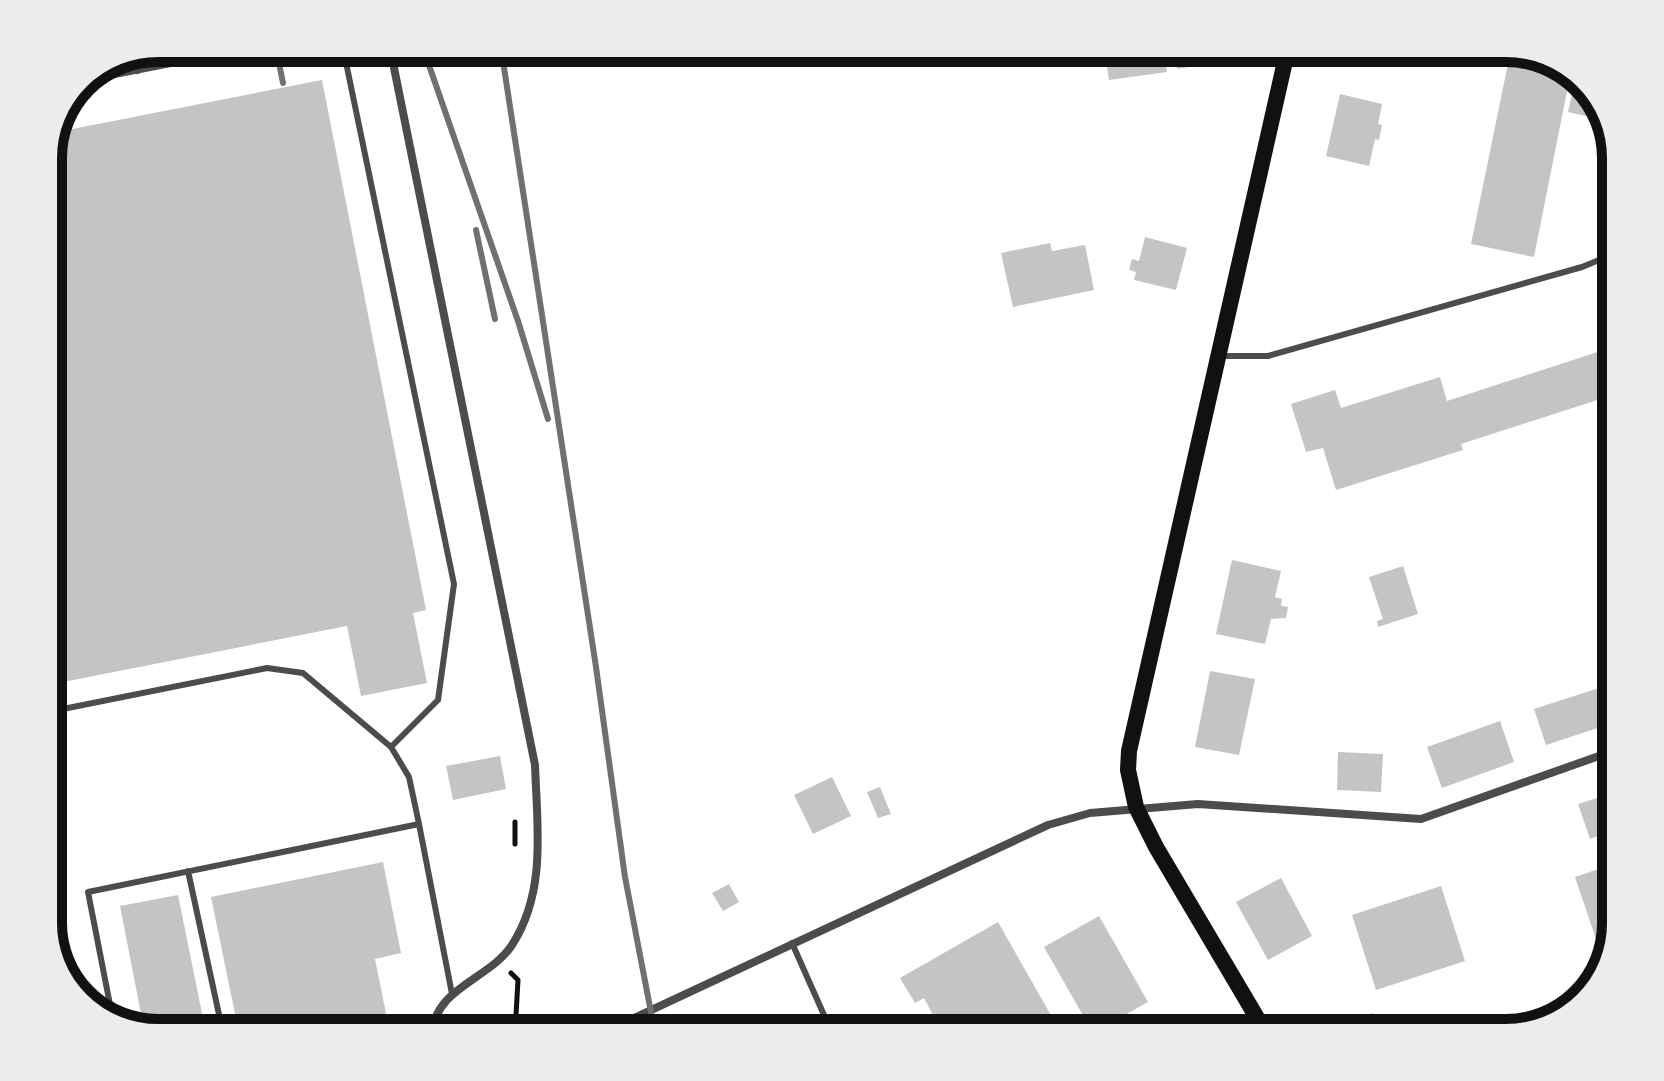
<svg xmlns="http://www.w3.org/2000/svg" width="1664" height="1081" viewBox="0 0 1664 1081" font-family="'Fira Sans',sans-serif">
<rect width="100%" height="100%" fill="#fff"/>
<path fill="#c4c4c4" d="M1104,48h60l3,24 -58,8z
M1173,48h31l2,16 -29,5z
M1511,49l56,17 4,5 -37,186 -63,-13z
M1576,76l25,26 6,19 -39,-9z
M322,80l104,530 -13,3 14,70 -66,13 -14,-70 -299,59v-534l9,-19z
M1340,94l42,10 -4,20 4,1 -3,15 -4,-1 -6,27 -43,-10z
M1145,237l42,11 -11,42 -42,-10 2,-8 -7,-2 3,-11 7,2z
M1050,243l2,8 33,-6 9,45 -81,17 -12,-54z
M1616,346v48l-155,50 2,6 -127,40 -13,-42 -17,4 -15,-48 44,-14 6,18 99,-31 7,24z
M1232,560l49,11 -6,26 7,2 -1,7 7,1 -2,11 -15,1 -6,25 -49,-10z
M1403,566l15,48 -40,13 -1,-6 6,-2 -14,-42z
M1210,671l45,8 -16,76 -44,-8z
M1605,686l11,36 -70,23 -12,-36z
M1500,721l14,41 -72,26 -15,-41z
M1338,752l45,2 -2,38 -44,-2z
M500,756l6,33 -53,11 -7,-34z
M832,777l19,39 -38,18 -19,-39z
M880,787l11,27 -13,4 -11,-26z
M1616,792v68h-1l-9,-27 -16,6 -12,-35z
M383,862l18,91 -26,6 15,74h-151l-28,-136z
M1616,863v61l-9,28 -6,2 -26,-77z
M1281,878l31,58 -44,24 -32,-58z
M729,884l10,18 -16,9 -11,-18z
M1441,886l24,75 -89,29 -24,-75z
M178,895l28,138h-48l-14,-4 -24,-123z
M1099,916l49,86 -55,31 -49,-86z
M998,922l63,111h-129l-6,-9 9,-5 -11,-21 -9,5 -15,-25z
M1373,1013l6,20h-40l-3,-10z"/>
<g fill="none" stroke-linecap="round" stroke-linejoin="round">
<path stroke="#111" stroke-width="5" d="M515,822v22
M511,973l7,7 -3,53"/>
<path stroke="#4c4c4c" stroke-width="6" d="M343,48l111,536 -16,116 -47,47
M135,57l3,14
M79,82l173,-34
M1218,356h50l314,-89 34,-14
M48,712l219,-44 36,5 88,74 18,30 10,47
M188,871l35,162
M792,943l40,90
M113,1020l-25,-128 331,-68 33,170"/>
<path stroke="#4c4c4c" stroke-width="8" d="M390,48l145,717c2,61 12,126 -23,180 -22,34 -76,42 -80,88
M602,1033l446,-208 42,-12 108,-9 223,15 195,-69"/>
<path stroke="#111" stroke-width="16" d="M1266,1033l-110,-186 -20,-40 -8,-37 1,-19 159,-703"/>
<path stroke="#707070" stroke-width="6" d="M276,48l7,35
M423,48l95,273 30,98
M501,48l95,619 29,210 30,156
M476,230l19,89"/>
</g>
<path d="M0 0H1664V1081H0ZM158 62H1506A96 96 0 0 1 1602 158V923A96 96 0 0 1 1506 1019H158A96 96 0 0 1 62 923V158A96 96 0 0 1 158 62Z" fill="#ececec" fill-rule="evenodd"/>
<path fill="none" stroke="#111" stroke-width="10" d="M158 62H1506A96 96 0 0 1 1602 158V923A96 96 0 0 1 1506 1019H158A96 96 0 0 1 62 923V158A96 96 0 0 1 158 62Z"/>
</svg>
